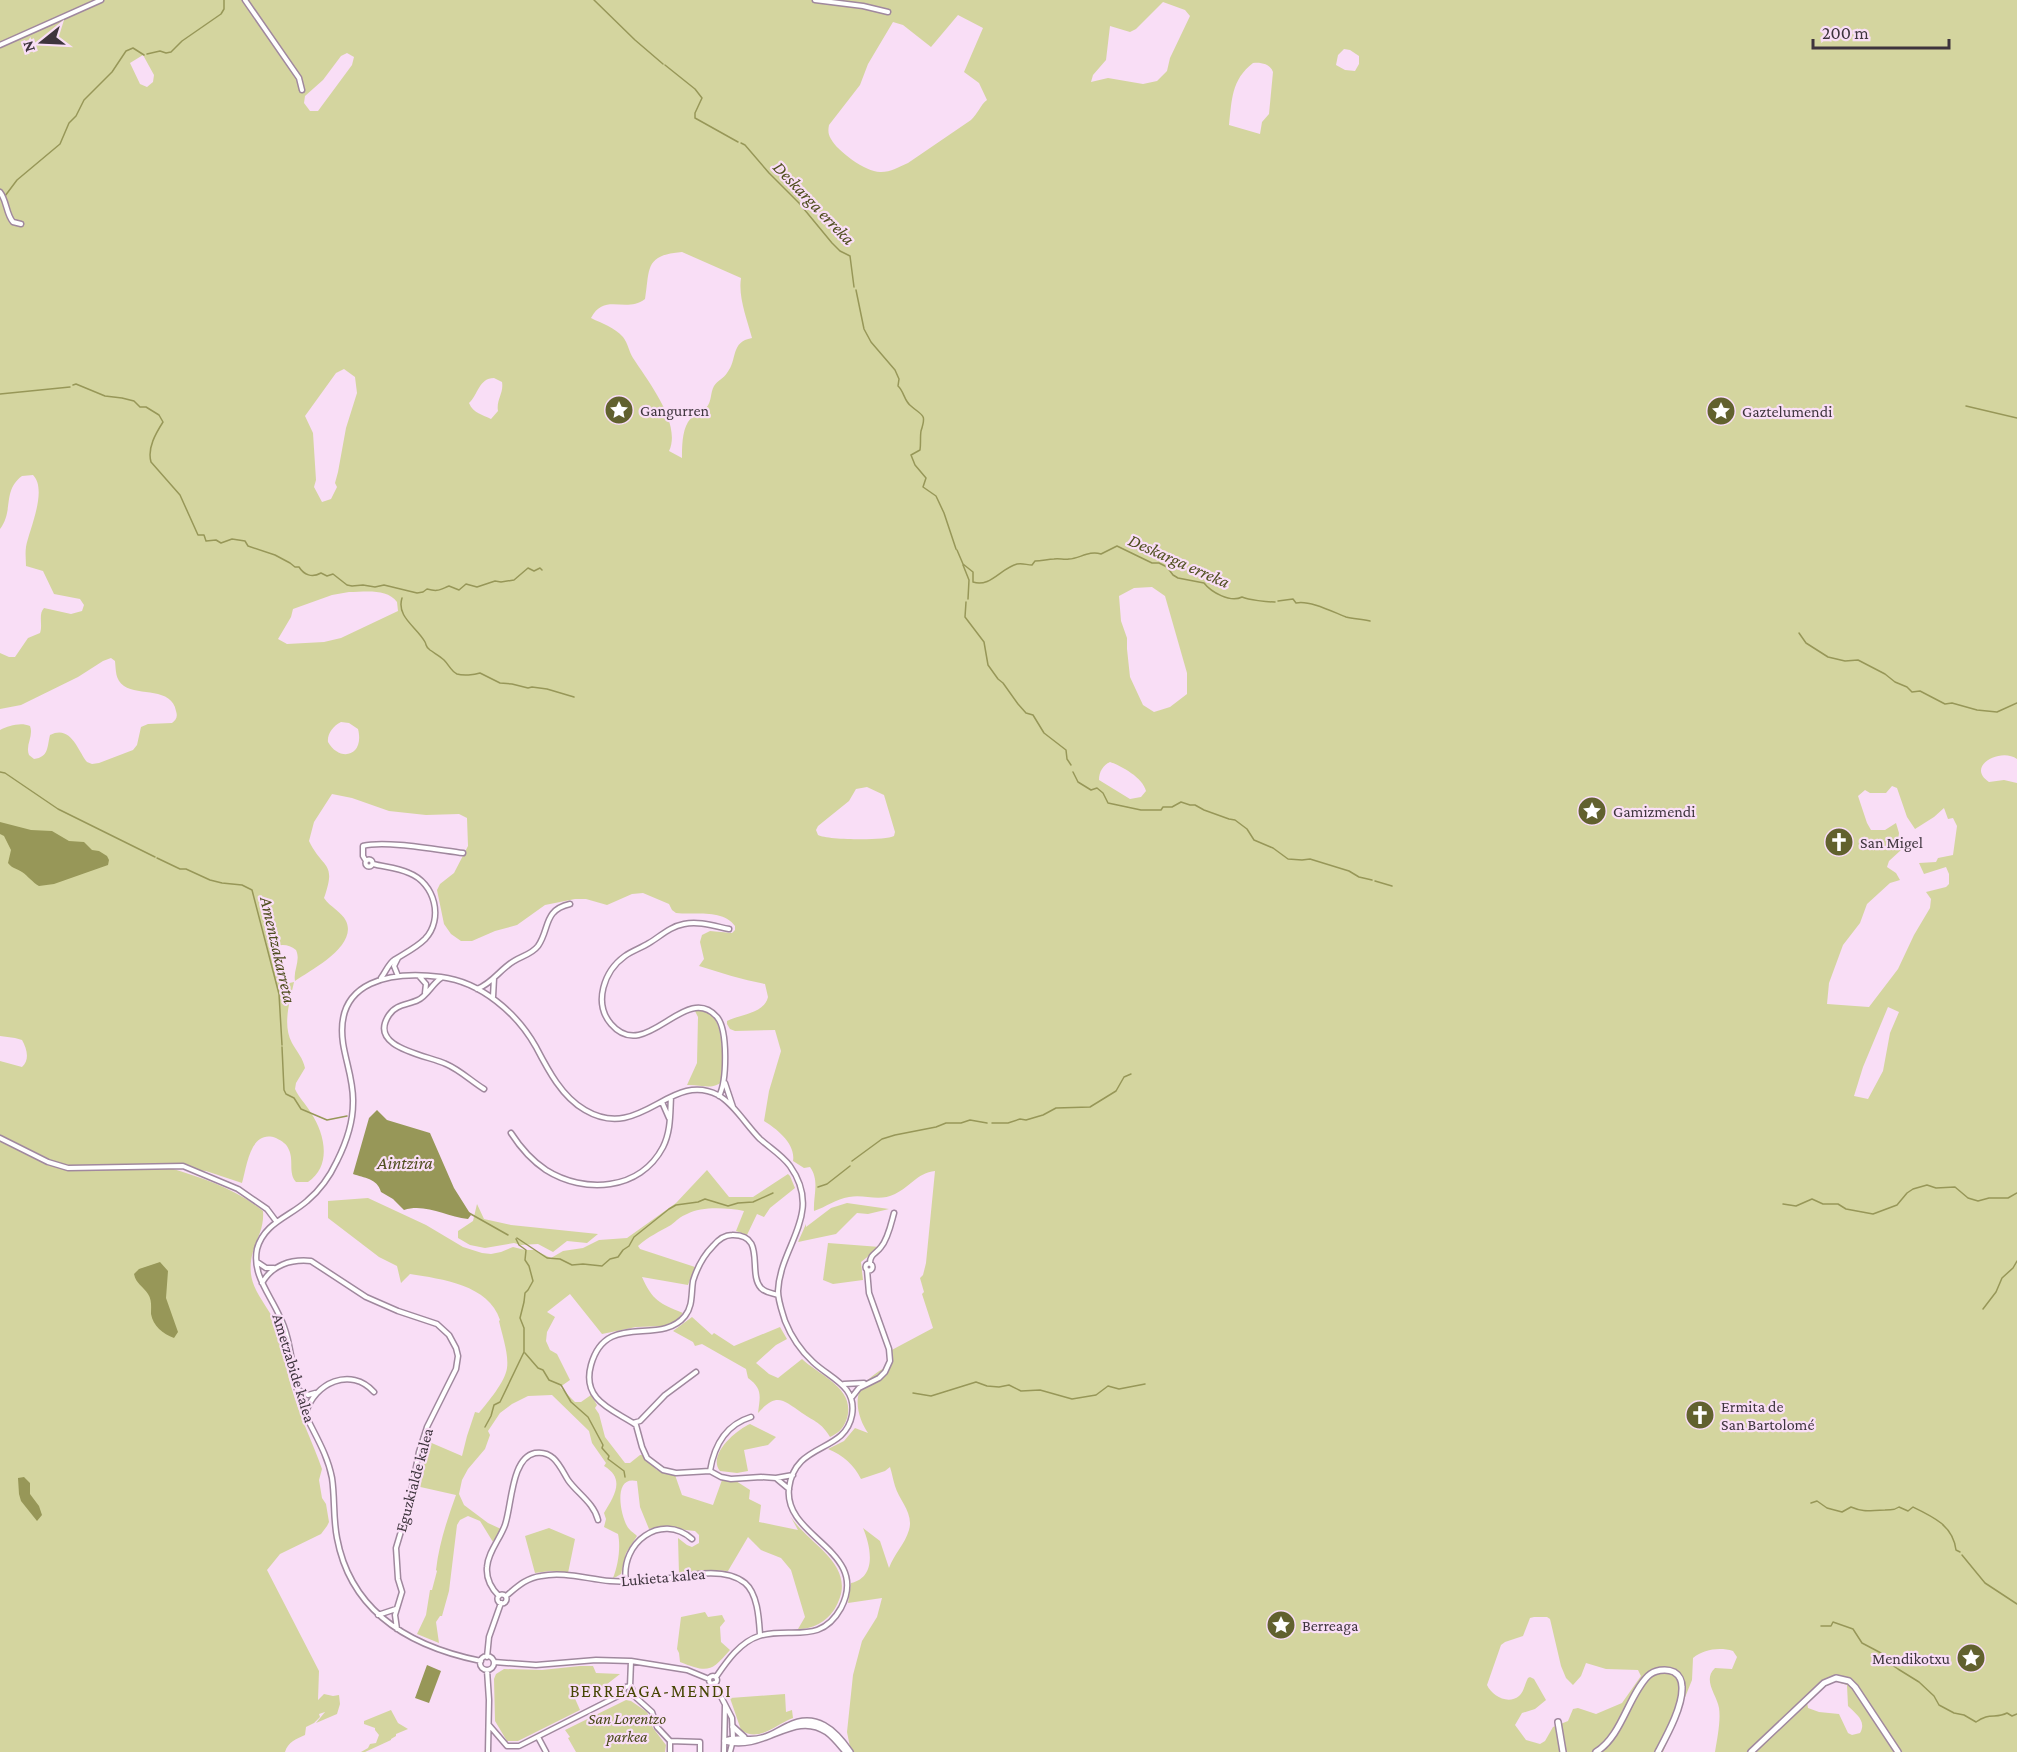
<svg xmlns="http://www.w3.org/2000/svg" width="2017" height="1752" viewBox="0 0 2017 1752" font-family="'Crimson Pro',serif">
<rect width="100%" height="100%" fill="#f9def6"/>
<path fill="#d4d59f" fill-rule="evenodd" d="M0,0h2017v759c-16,-12 -52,7 -28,23l15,-2 13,3v969h-302c2,-13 6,-31 4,-44 -2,-13 -17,-28 -4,-40l17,1 5,-12 -4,-6c-13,-4 -29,-2 -40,7l-1,22 -29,72h-812l-4,-20 6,-57 9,-34 15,-24 5,-19 -34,5 3,-20c26,-6 20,-36 12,-55l17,13 9,27c5,-14 16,-24 20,-38 5,-17 -10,-30 -14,-44 -2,-6 -3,-13 -5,-19l-5,4 -24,8c-7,-14 -18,-24 -33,-30l16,-8 11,-13 13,5c-9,-13 -16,-35 -4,-49 6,-7 15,-13 23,-18l1,-14 45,-24 -11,-34 2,-2 -4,-14 3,-3 3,-12 9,-92c-18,2 -25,16 -40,23 -16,8 -30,0 -46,3 -13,2 -23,10 -35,14 -1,-15 6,-30 -4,-44l-6,1 -11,-7c3,-17 -16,-32 -29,-40l5,-30 12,-40 -6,-21 -40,1 -5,-2 -3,-5v-3c14,-7 37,-7 41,-24l-3,-13c-22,-4 -44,-11 -66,-18l5,-7 -4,-17 2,-7 8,-4 22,2 3,-3v-4c-12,-17 -41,-11 -59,-13l-4,-3 -3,-6 -26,-11 -11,1 -25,11 -21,-6h-11l-30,6 -28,20 -22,6 -23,10h-11l-10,-7 -7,-10 -7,-34 3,-6 14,-11 14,-27 -1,-28 -8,-4 -33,1 -37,-4 -37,-13 -20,-4 -18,28 -5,19c14,29 28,20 15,57 6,9 18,14 22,23 12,25 -35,49 -51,60 -2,-11 6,-20 1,-31 -6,-5 -13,-6 -19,-4l-3,5 6,31 5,2 9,-2c-4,19 -12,43 -2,61 5,9 11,15 13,25l-9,15 -1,6c4,9 11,15 16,24 14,21 21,53 -3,69h-12c-8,-9 -2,-21 -7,-32 -2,-6 -7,-9 -13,-12 -26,-9 -29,28 -34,45l-36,-12 -36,-3c33,10 66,21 93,43 2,24 -15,36 -12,63 2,19 20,36 27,54 7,19 7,39 13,58 8,29 21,55 31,83l-3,11 3,18 4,6 3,18 -2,4 -6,8 -41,20 -13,16 52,101 -1,29 6,-6 9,2 6,-1 1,9 -3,10 -21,9 9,-11 -6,2 1,3 -6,6 -8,4 -1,8c-9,4 -17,7 -20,17h-285v-691l22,6c8,-7 5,-18 0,-27l-7,-2 -15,-2v-306c9,-4 20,-8 30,-4 4,10 -5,19 -1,29l5,4c15,-2 13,-12 16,-24 21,-11 28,16 37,27l5,2 7,-1 34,-13 4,-5 4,-18 7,-3 24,-1c4,-3 6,-6 4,-12 -4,-24 -37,-15 -52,-25 -9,-6 -8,-16 -9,-25l-4,-3 -8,3 -25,16 -57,28 -21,4v-56l9,4h6l13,-19 12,-5c3,-8 -2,-19 4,-25l27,6 11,-3 2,-6 -4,-6 -26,-5 -11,-23 -17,-5c0,-6 -1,-12 0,-19 3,-17 22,-57 7,-72l-11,1c-20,15 -8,35 -22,53zM1163,2l22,8 5,6 -20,42 -3,13 -10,10 -14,3 -35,-6 -17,4 2,-7 13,-15 4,-34 20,6 6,-3zM958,15l25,13 -19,44 15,11 8,17c-6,4 -10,15 -16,20l-63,43c-9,4 -17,9 -27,9 -14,1 -44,-21 -50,-33 -3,-5 -3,-9 -2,-14l31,-40 8,-21 25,-42 10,3 28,22zM1344,49l6,1 9,6v8l-4,7 -10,-1 -9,-5 2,-10zM347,53l7,4 -2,8 -34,46h-8l-6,-8 1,-7 18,-16 18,-24zM143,55l11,20 -1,7 -6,5 -7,-3 -10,-21zM1253,63c8,-1 17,1 20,9l-4,42 -7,8 -2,12 -31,-9c3,-25 2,-45 24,-62zM682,252l59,26c-3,19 6,41 11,60 -22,4 -14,21 -25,35 -3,5 -10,8 -13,13 -4,7 -2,16 -8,22 -5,6 -14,7 -18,14 -6,10 -6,25 -6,36l-13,-7c13,-27 -21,-70 -36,-93 -4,-6 -5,-15 -10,-21 -9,-10 -20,-13 -32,-19 14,-26 34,-4 54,-19 5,-30 -1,-44 37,-47zM344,369l11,8 2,16 -11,35 -8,44 -3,11 2,4 -6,12 -9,3 -8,-15 2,-7 -3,-47 -8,-17 31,-43zM494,378l8,4c2,11 -6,18 -4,29l-7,8c-8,-4 -18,-6 -22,-16 9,-8 10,-25 25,-25zM1152,587l13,9 22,77v21l-17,13 -16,5 -11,-7 -13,-28 -3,-28v-11l-6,-17 -2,-25 15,-8zM349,592c16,0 38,-4 48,10l1,9 -57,27 -17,4 -37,2 -9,-5 13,-22 2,-8 39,-14zM341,722l8,1 9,6c7,28 -19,33 -30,13 -1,-8 5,-16 13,-20zM1110,762c12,4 33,16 36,29l-5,6 -11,2 -31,-19c0,-8 4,-15 11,-18zM1892,786l5,2 10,29 8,12 19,-12 10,-9 4,11 5,-1 4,8 -4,29 -15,3 -2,4 -17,1 5,11 22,-7 3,7v10l-3,3 -20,5 5,7 -1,9 -16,27 -16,34 -29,38 -42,-3 2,-21 14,-38 17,-22 7,-19 23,-21 10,-3 -4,-7 -9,-6 2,-6 12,-11v-6l-3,-3 1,-8 -3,-10 -11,7h-14l-4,-7 -9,-27 7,-6 5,3h16zM867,787l17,8 11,37 -1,4c-9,5 -67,4 -76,-1l-2,-5 2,-4 31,-25 7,-12zM1888,1007l11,5 -9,21 -7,38 -15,28 -14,-3 9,-29zM1534,1617h13l3,2 11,47 5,12 7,7 8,-9 5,-13 20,6 32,1 3,6 -19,27 -26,11 -18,-6 -5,1 -5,12 -15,6 -8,14 -5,3 -14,-4 -11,-15 7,-12 13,-4 11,-9 -12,-21 -4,-2 -2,1c-3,5 -4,14 -9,18 -11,9 -27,0 -32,-11l14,-40 4,-3 18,-6 7,-18zM1830,1680l17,5 1,21c8,8 19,15 12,27l-8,2 -4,-2 -9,-19 -20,-2 -11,-4 -1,-6z
M695,1011c34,-4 26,49 27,70 -8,10 -23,3 -35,4l10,-22 1,-46z
M707,1170l22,27h24l35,-23 2,2 5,12 -25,20 -6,9 -7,-3 -10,21 -11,-4 8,-20c-16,-3 -42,-5 -57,3 -6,2 -11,7 -16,11 -12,7 -22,11 -33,21l2,3 55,18 -7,18 -46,-8c10,23 18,27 41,36l-8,9 -11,4 -28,1 -34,7 -32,-40 -23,18 8,5 -8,15 -1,9 4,9 7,4 13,26 -10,7 15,15h6l10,-7 6,10 -2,3 4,6 6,23 20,26h5l10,-8h2l15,15 18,5 7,20 31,10 9,-25 14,1 14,9 -1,9 12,6 -2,17 39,8 -10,-18c16,32 75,52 46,98 -8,12 -21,19 -36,19l7,-12 -14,-47 -10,-12 -20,-8 -13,-13 -20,34 -21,-1 -28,4 -1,-36 9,7 5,2 7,-4v-8l-4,-4c-18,-1 -27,-7 -46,-2l-9,-22 -3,-26c-24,-6 -17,33 -10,45 2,4 7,7 10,10l-11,17 -5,21 -5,3 -3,1c5,-12 8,-31 5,-44l-14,-7 2,-8 -2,-6c10,-17 22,-34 0,-47l2,-3 -14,-20 -3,-12 -37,-36 -24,1 -16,8 -12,9 -12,18 2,4 -5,14 -17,20 -6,11 -3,14 5,11 24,18 13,6 -8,13 -13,-21 -12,-5 -8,4 -3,5 -8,66 -7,25h-2l-4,6 3,21 -22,-9 9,-19 4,-25h2l5,-19 -1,-1c3,-26 11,-50 20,-75l-40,-9 11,-45 35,15 5,-20 8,-24 4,1c9,-11 26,-31 28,-45 2,-14 -5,-33 -8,-47l1,-1c-11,-35 -58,-41 -90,-46l-9,9 -4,-17 -18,-9 -51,-39v-17l40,-3 58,27 37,22 19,6 9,1 10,-2 12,-5 12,3h9l17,8 12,-7 20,-3 16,-8 28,-2 49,-35z
M847,1203l42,6 -21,5 -11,-1 -21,21 -38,8 8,-18v3l25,-19z
M477,1204l7,15 27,6 87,9 -11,9 -20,-2 -14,11 -15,-8 -17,1 -7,-2 -29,5 -15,-3 -12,-7v-7l15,-10z
M828,1243l52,4 -19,15 2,18 -30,4 -10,-4z
M692,1317l20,18 2,-2 20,13 46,-19 7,12 -11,6 -20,18 13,11 9,4 24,-19c18,17 56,30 44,62 -3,8 -9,13 -16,16 -9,-15 -15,-15 -28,-24 -19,-13 -25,-21 -44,0 2,-17 5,-24 -10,-35l-2,-9 -44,-25 -7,2 -2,-4 -20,-11z
M750,1424l26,13 -8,8 -24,5 4,21 -11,2 -17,-2c-13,-16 16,-41 30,-47z
M549,1528l26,11 -7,34 -18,-2 -15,2 -10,-37z
M705,1612l3,5 14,-2 3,6 -5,6 1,15 9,8c-19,22 -22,23 -50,12l-1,-9 -2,-4 4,-32z
M580,1666h13l3,7 24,1 -23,18 -3,-4 -13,8 -3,-5 -5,3 7,16 -62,31h-11l-12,-20 -1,-42 2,-5 8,-5 38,1z
M785,1694l1,18 6,-2 1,8c-17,6 -34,25 -52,12l-11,-32z
M626,1700l5,1 16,11 6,16 13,17 -1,7h-89l-8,-14 2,-1 -5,-7z
M391,1710l7,13 10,6 -12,5v2l-5,3v1l-26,12h-4l7,-4 2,-4 6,-1 3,-8 -4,-5v-2l-11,-4v-3z"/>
<path fill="#979758" d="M0,822l31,8 21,1 17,10 15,1 8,8 7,1 8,5 2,4 -1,5 -54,19 -15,2c-7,-4 -11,-10 -17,-14 -6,-4 -9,-3 -14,-9l3,-13 -7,-14 -4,-2z
M377,1110l10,10 43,13 24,55 17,27 -3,4c-22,-2 -42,-16 -64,-9l-11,-11 -12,-7c-4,-14 -17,-14 -28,-18l16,-56z
M160,1262l8,9 -2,27 12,34 -4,6c-11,-4 -21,-12 -23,-24 0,-7 1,-14 -3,-20 -5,-8 -12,-10 -14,-20l5,-5z
M24,1477l6,6v11l9,12 3,9 -5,6 -16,-20 -2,-7 -1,-16z
M427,1665l14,6 -12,32 -14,-5z"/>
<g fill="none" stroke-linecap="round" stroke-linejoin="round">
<path stroke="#979758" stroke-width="1.5" d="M594,0l41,40 28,24
M147,54l13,-3 6,2 5,-1 11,-11 39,-27 3,-5v-9
M665,65l30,24 7,9 -7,15v5l43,24
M741,143l4,2 24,28 30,30 33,40 8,8 10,5 4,31
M5,196l12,-16 43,-36 9,-21 7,-7 8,-16 28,-28 14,-21 7,-3 11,7
M856,290l8,39 7,13 24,28 4,9 -1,7c6,5 6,15 13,20 11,10 16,7 10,25 -1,6 0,13 -1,19l-9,5 4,10 11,13 -3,9 13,9 8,17 12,36
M73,385l3,-1 29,12 17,2 12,3 6,6h6l13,8 4,7c-7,11 -16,26 -12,40l29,33 18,40h6l2,6 10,-1 5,3 11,-4 13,2 3,5 27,9 15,8 5,4h4c5,8 13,11 22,6l6,3 6,-2 14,11 5,1 11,-1 12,2 9,-2 33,8 6,-1 4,-3c11,3 12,1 22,-3l10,4 7,-6 11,3 18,-6 6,1 13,-2 14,-12 6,3 6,-3 2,2
M0,394l70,-7
M1966,406l51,12
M957,550l6,14 10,8v10c17,6 28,-14 44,-18 6,-1 10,1 15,1l3,-4c7,0 13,-2 19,-2 5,-1 10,1 15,0 10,0 20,-9 32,-5l16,-8 35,17h7l8,4 6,8 5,3 26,5c7,9 26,20 38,14 7,3 25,5 33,5
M963,565l6,15 -1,19
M402,598c-6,19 15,29 23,44 2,4 0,4 5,8 4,3 10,6 14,10 5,5 7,11 13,14 6,2 17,1 23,-1l20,10 12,1 16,4 4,-1 15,2 27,8
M1278,601l15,-2 3,4c14,-3 37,9 50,14 7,2 16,2 24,4
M966,602l-1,15 19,25 4,23 10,14 5,4 15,21 8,9 7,2 11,18 22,17 1,9 4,6
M1799,633l7,10 22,14 17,4 13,-1 27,14 10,8 12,5 5,5 8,-1 25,13 7,-1 25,7 20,2 20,-9
M0,772l5,1 53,36 97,48
M1073,772l5,10 13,8 6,-2 6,5 5,10 33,7h20l2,-3h9l9,-5 9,3h5l9,5 25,9 6,1 12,9 7,11 19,8 15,11 14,1 8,-1 39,12 10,6 13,3
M157,858l23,11h6l24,11 12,3 20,2 10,5 27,104 3,51
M1375,881l17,5
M282,1047l2,43 2,4 8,4 7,11 26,11 20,-4
M992,1123h16l12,-4 6,1 17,-5 13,-7 34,-1 26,-16 8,-14 7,-3
M852,1161l30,-22 13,-4 41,-8 10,-4h15l9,-3 17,3
M818,1187l9,-3 23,-18
M1783,1204l13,2 16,-7 11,5h15l8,5 27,5 24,-9 10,-12 6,-4 14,-4 9,3 19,-1 13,11 10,3 11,-3h19l9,-5
M469,1213l39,22
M517,1238l30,20 13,1 12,6 11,-1 19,2 8,-7 8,-2 5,-7 6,-4 5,-9 35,-28 7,-4 22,-3 7,-3 23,7 10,-3 15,-1 20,-9
M1983,1309l13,-17 6,-14 11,-10 4,-7
M525,1353l13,15 5,2 6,10 12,5 10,17 17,15 15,28 -1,3 7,8 -1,3 16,12 1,6
M913,1393l18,3 45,-14 11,4 12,1 10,-2 12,6 19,-1 32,9 24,-4 12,-9 11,3 26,-5
M485,1427l6,-11 3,-11 6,-3 24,-50v-24l-4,-10 4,-16 1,-9 3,-3 5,-9 -4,-15 -4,-6 1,-10 -7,-5 -3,-6
M1811,1503l6,-2 10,7 15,4 9,-5c14,6 19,3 34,3 7,-1 8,1 14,-3l9,4 5,-4c21,10 40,19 43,43l4,2
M1962,1555l23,28 32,21
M1821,1626h10l2,-4 20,7 9,14 19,10 8,10 9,6 21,13 15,14 5,9 15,8 10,2 12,7c13,-10 20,-3 31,-9l5,3 5,-2"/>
<g stroke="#a0889e" stroke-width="7">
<path id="minor" d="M245,0l54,78 3,12
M815,0l48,6 25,6
M0,45l101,-45
M0,192c7,9 6,22 13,30l8,2
M365.5 863a3.5 3.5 0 1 1 7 0a3.5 3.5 0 1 1-7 0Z
M366,861l-3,-5v-10c22,-6 75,4 100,7
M373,864c12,3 25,4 36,9 26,10 35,46 16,66 -9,9 -20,14 -31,21 -5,3 -9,13 -13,18
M398,976l-4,-10 4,-8
M419,976l7,8 -1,9
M441,978c-9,6 -14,18 -23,22 -10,5 -22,4 -29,15 -22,33 38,40 57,49 14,6 25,17 38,25
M477,989c16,-6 23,-20 37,-28 8,-5 18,-7 24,-15 12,-17 5,-36 32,-42
M493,997l1,-19
M725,1083l8,24
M719,1096c8,-15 9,-66 -2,-79 -32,-36 -71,48 -106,7 -18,-21 -7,-53 14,-68 7,-5 16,-8 24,-13 12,-7 20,-16 35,-19 15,-3 30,2 45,5
M662,1102l7,16
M511,1133c9,14 20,27 35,37 38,24 94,21 117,-23 8,-16 7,-33 8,-50
M0,1138l48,24 20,6 115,-2 55,23 29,20 9,12
M257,1262l9,6h8
M870,1263c0,-9 6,-9 11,-16 7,-8 10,-23 13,-34
M865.5 1267a3.5 3.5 0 1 1 7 0a3.5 3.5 0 1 1-7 0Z
M262,1283c10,-18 29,-24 49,-22l55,36 32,14 39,13 12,11 7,13 2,8 -2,13 -29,58 -8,25 -11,56 -12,40 2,31 4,13 -7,23 2,14
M778,1295c-6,-2 -12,-2 -17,-7 -14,-15 6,-54 -29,-53 -8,0 -14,5 -19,11 -10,10 -16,22 -20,35 -2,13 0,25 -8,35 -25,31 -79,-6 -94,49 -10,36 23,45 45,60l6,22 5,11 16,12 13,3 34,-2 11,6 10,2 30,-2 15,1 17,-3
M844,1384l20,-1
M297,1389l11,6 7,-2
M852,1397l7,-9 20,-10 6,-6 5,-11 -1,-12 -20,-56 -2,-23
M306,1413c8,-30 45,-47 68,-21
M633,1423l7,-2 25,-26 31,-23
M710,1471c4,-25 15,-46 41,-54
M777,1479l12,10
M626,1581c-6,-38 35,-69 66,-42
M497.5 1599a4.5 4.5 0 1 1 9 0a4.5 4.5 0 1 1-9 0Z
M499,1596c-8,-8 -13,-18 -12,-29 1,-15 13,-28 18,-42 7,-20 6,-67 30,-72 19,-3 25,14 33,27 9,13 26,23 30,40
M506,1596c11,-9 20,-18 35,-20 22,-5 46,3 69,5 13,1 28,1 41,0 27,-3 71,-17 94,2 13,11 14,37 15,52
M378,1615l18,-6
M480 1663a7 7 0 1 1 14 0a7 7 0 1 1-14 0Z
M487,1657l2,-20 12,-34
M481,1661c-69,-14 -130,-48 -144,-123 -4,-20 -2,-40 -5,-60 -4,-21 -14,-38 -23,-56 -5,-13 -10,-26 -13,-39 -5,-23 -6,-47 -17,-68 -10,-22 -27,-41 -22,-66 7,-26 32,-32 50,-48 12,-10 23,-25 30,-40 9,-18 16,-38 16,-58 1,-21 -7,-40 -10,-60 -9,-64 50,-72 98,-66 40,5 76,36 95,70 12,23 26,50 49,63 56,33 85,-40 133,-15 15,8 29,31 42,44 10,9 22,16 30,27 34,48 -10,79 -12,125 0,10 4,20 7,30 6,15 16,30 28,41 18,17 44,24 39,53 -7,39 -57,26 -63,73 -6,50 82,62 52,120 -21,38 -51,18 -82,28 -19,6 -32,25 -43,41
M494,1662l42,3 60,-5 35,1 56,9 22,9
M487,1670l2,30 -1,52
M709 1680a4 4 0 1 1 8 0a4 4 0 1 1-8 0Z
M714,1683l18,35 1,20
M623.5 1691a4.5 4.5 0 1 1 9 0a4.5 4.5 0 1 1-9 0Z
M630,1687l1,-26
M632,1694l20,18 5,15 13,14v11
M489,1725l18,21h12l105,-53
M538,1737l8,15
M670,1741l30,1v10
M724,1752l1,-47
M730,1752l2,-8"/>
</g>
<g stroke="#a0889e" stroke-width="8">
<path id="tertiary" d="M1558,1722l5,30
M733,1727l11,10
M725,1741c12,-5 24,1 37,-3 10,-2 17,-8 26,-12 28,-14 47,4 62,26
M725,1741c40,11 68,-32 102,-9 7,5 13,13 19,20
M1596,1752c26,-16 32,-56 52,-76 6,-6 18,-8 26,-4 5,3 8,9 8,15 1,19 -15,48 -24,65
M1751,1752l73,-69 12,-5 13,3 6,6 43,65"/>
</g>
<use href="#minor" stroke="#fff" stroke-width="4"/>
<use href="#tertiary" stroke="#fff" stroke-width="5"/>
</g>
<defs>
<g id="sight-disc" transform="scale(1.5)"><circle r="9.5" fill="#61612e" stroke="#f9def6"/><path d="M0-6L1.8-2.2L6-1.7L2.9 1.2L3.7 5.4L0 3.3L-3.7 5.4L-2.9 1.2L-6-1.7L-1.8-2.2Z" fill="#fff"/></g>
<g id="church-disc" transform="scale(1.5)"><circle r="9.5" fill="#61612e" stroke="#f9def6"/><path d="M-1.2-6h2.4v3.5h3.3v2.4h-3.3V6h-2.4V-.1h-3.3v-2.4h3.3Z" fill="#fff"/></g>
</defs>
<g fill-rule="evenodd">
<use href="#sight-disc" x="619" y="410"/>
<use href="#sight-disc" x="1721" y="411"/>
<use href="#sight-disc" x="1592" y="811"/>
<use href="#church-disc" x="1839" y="842"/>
<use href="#church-disc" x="1700" y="1415"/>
<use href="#sight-disc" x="1281" y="1625"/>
<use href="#sight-disc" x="1971" y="1658"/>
</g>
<g text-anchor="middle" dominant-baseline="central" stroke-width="4.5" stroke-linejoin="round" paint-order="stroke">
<g font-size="16" fill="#3e343d" stroke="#f9def6" text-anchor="start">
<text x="640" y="410">Gangurren</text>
<text x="1742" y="411">Gaztelumendi</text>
<text x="1613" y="811">Gamizmendi</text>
<text x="1860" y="842">San Migel</text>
<text x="1721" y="1406">Ermita de<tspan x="1721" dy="18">San Bartolomé</tspan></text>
<text x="1302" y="1625">Berreaga</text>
<text x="1950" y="1658" text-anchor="end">Mendikotxu</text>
</g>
<g font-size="16" fill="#3e343d" stroke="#f9def6">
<text transform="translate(294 1368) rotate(73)">Ametzabide kalea</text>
<text transform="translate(414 1480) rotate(-75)">Eguzkialde kalea</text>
<text transform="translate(663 1577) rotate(-5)">Lukieta kalea</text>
</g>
<g font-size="16" font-style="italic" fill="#494918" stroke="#f9def6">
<text x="627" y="1718">San Lorentzo<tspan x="627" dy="18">parkea</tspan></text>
</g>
<g font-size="18" font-style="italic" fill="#4e4d1d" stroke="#f9def6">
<text transform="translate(814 203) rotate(46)">Deskarga erreka</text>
<text transform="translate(1179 561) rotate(24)">Deskarga erreka</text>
<text transform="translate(278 950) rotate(77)">Amentzakarreta</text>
<text x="405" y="1163">Aintzira</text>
</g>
<g font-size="18" letter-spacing="1.5" fill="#464503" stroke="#f9def6">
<text x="651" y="1691">BERREAGA-MENDI</text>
</g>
</g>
<g transform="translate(42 42) rotate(252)" stroke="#f9def6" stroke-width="4.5" paint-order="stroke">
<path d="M0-4.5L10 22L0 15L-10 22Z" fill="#3e343d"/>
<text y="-9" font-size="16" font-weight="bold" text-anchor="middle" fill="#3e343d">N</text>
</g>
<path d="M1813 39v9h136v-9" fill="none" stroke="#3e343d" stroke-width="3"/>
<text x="1822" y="39" font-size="18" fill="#3e343d" stroke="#f9def6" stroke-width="4.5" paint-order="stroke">200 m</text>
</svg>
